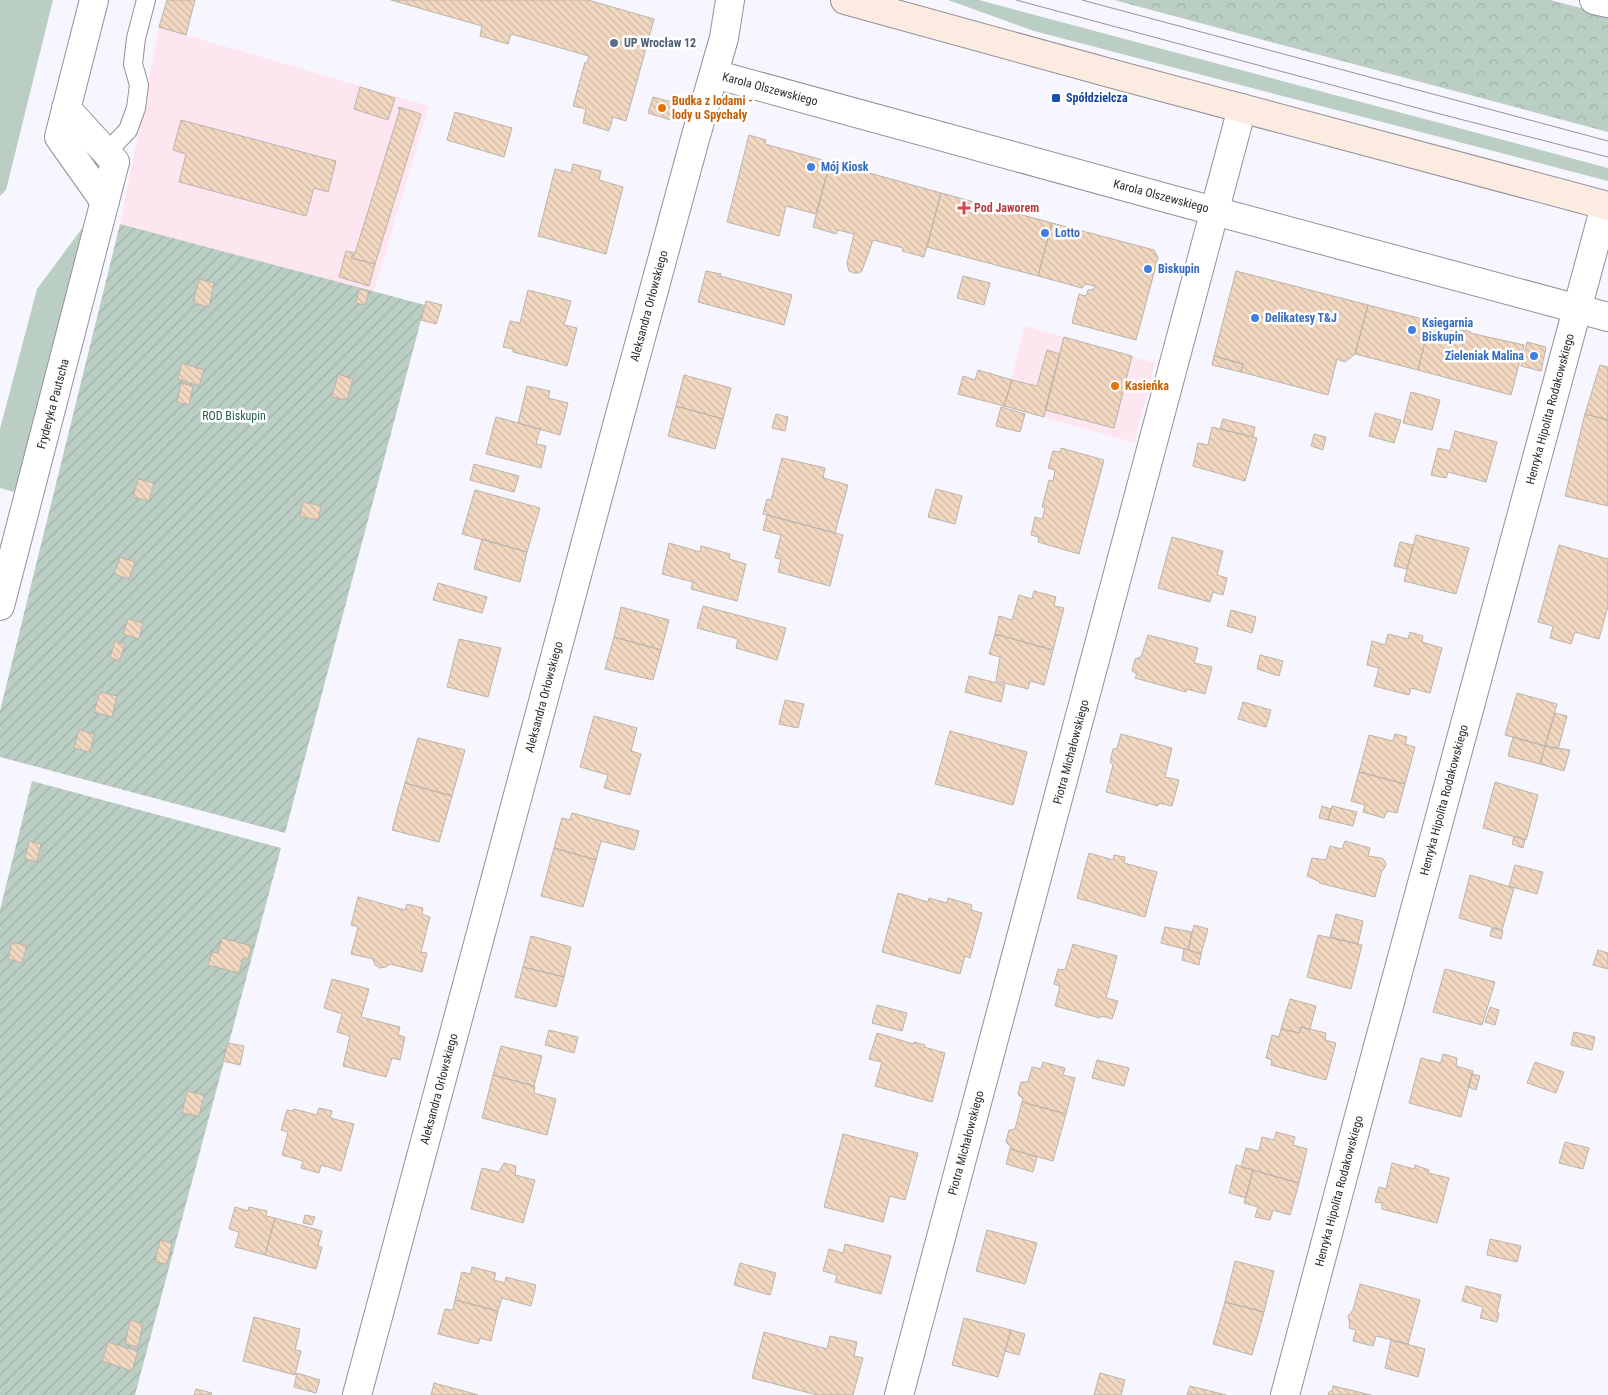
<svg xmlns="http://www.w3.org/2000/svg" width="1608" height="1395" viewBox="0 0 1608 1395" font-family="'Roboto Condensed',sans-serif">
<defs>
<pattern id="forest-crowns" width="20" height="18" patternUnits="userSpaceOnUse" patternTransform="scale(1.25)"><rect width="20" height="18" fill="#bacec4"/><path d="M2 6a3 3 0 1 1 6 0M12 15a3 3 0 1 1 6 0" fill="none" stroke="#a0b1a9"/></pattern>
<pattern id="garden-furrows" width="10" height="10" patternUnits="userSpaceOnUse" patternTransform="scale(1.25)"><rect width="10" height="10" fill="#bacec4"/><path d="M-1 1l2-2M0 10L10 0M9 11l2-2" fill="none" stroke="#a0b1a9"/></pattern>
<pattern id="building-back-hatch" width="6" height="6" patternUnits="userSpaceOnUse" patternTransform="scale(1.25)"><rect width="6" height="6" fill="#f2d8c1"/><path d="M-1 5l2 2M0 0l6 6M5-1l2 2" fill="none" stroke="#d0baa6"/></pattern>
</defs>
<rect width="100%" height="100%" fill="#f7f6fe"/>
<path fill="#fee6f0" d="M159,27l270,79 -55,186 -254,-68z
M1025,326l130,37 -21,80 -130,-37z"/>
<path fill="#bacec4" d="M0,0h53l-47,190 -6,6z
M948,0h31l629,168v13l-574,-150z
M83,227l-52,206 -17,59 -14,-4v-59l37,-140z"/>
<path fill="url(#forest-crowns)" d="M1114,0h436l58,15v117z"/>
<path fill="url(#garden-furrows)" d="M120,224l305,81 -140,528 -285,-76v-46z
M32,781l249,67 -146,547h-135v-485z"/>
<path fill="url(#building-back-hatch)" stroke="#bbb3ac" d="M167,0h28l-9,35 -27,-8z
M391,0h197l66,19 -28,102 -13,-4 -4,14 -26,-8 3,-14 -13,-3 12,-44 2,1 2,-7 -78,-22 -3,10 -28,-8 2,-10z
M360,87l35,11 -7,22 -34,-11z
M653,97l23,6 -5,17 -23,-7z
M399,107l22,7 -46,150 -24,-6 4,-5 45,-144h-2z
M455,112l57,16 -8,29 -57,-17z
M181,120l155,41 -8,31 -14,-4 -8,28 -127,-34 7,-28 -13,-4z
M749,135l17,5 -1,4 65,18 -14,52 -30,-8 -7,30 -52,-14z
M830,162l111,31 -17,64 -22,-6 1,-3 -30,-8 -11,31 -4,2h-4l-5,-2 -2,-8 7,-29 -16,-4 -2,4 -23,-7z
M573,164l28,7 -2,9 24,7 -17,67 -68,-18 17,-67 16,4z
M941,193l111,30 -14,53 -111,-29z
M1052,223l102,27 4,8 -22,82 -64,-17 7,-29 7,2 2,-6 6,-1 1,-3 -10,-2 -3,4 -44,-12z
M346,251l9,2 -4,5 24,6 -6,22 -30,-9z
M706,271l15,3 -1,2 72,19 -8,30 -86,-23z
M1236,271l132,34 -13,49 -10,8 -8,-3 -9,36 -87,-23 2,-8 -29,-8z
M963,276l27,7 -6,22 -27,-7z
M199,279l15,4 -5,24 -16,-4z
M359,289l10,2 -4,14 -9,-2z
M528,290l43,11 -7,24 13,3 -10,38 -54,-14v-3l-10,-2 7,-26 10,2z
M426,301l16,4 -6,19 -15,-4z
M1368,305l62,16 -12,49 -63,-16z
M1430,321l41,11 -1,1 54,12 -13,50 -93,-25z
M1064,337l68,19 -18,72 -69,-18z
M1527,342l19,5 -5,24 -20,-5z
M1047,350l13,4 -16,63 -40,-11 8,-26 25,6z
M1214,356l29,8 -2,8 -29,-7z
M182,363l22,7 -5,16 -21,-7z
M1600,365l8,2v53l-23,-6z
M978,370l34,10 -8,26 -46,-12 5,-18 12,4z
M338,374l15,5 -6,21 -15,-3z
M684,375l47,13 -8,31 -47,-13z
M181,383l12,3 -4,19 -12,-3z
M527,386l23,5 -2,7 20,5 -8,32 -42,-12z
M1411,392l29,8 -8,30 -29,-7z
M676,406l47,13 -8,30 -47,-13z
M1001,407l24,7 -5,18 -24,-6z
M1375,413l26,7 -7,23 -25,-7z
M776,414l12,3 -3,14 -13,-3z
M1585,414l23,6v86l-43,-10z
M496,417l44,12 -4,15 10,2 -5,22 -55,-14z
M1223,419l32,8 -2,10 -33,-8z
M1212,427l45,11 -12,43 -52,-15 5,-23 10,2z
M1455,431l42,11 -11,40 -38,-10 -2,6 -15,-3 7,-27 12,3z
M1314,434l12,3 -3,13 -12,-4z
M1061,448l43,12 -25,94 -41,-12 1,-5 -8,-2 4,-18 7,2 3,-11 -3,-1 7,-27 4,1 2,-11 -7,-2 5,-17 7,1z
M782,458l43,10 -2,10 25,7 -13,48 -72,-19 4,-15 4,1z
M474,464l45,12 -5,16 -44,-12z
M138,479l16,4 -5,18 -16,-4z
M936,489l26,7 -7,28 -27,-7z
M475,490l65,18 -13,44 -65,-18z
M303,502l18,4 -3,14 -18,-4z
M767,515l76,20 -13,51 -52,-14 3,-13 -6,-1 6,-23 -18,-5z
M1416,535l53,13 -13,46 -52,-13z
M1172,537l51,14 -6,24 10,3 -4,17 -10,-3 -3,10 -52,-14z
M482,539l45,13 -7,30 -46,-13z
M1400,542l13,3 -6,24 -13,-3z
M669,543l31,9 1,-6 29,8 -1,5 17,5 -9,37 -46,-12 2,-7 -31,-8z
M1559,545l49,14v47l-9,33 -24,-7 -4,12 -21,-6 3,-12 -15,-4z
M120,557l15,5 -6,17 -15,-5z
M438,583l49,14 -5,16 -49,-13z
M1034,591l22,6 -2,9 10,2 -11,42 -58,-16 4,-18 13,4 7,-25 13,4z
M703,606l83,22 -9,32 -41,-12 2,-9 -41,-11z
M621,607l48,13 -8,30 -47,-13z
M1231,610l25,7 -4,16 -25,-7z
M128,619l15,4 -4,16 -16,-5z
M1410,632l13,4 -1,6 20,6 -12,45 -19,-5 -2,7 -35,-9 5,-18 -12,-3 5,-24 13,4 3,-11 20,5z
M995,634l58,16 -9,35 -14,-4 -2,8 -32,-8 4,-24 -11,-3z
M1148,635l50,13 -4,15 18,4 -7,27 -18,-5 -1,3 -51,-14 2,-4 -5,-3 3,-12 6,-2z
M614,637l47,13 -8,30 -48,-11z
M459,639l42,9 -13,49 -41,-10z
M115,641l10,4 -6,16 -9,-4z
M1260,655l23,6 -4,15 -22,-7z
M969,676l36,9 -4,17 -36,-10z
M100,692l17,4 -5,21 -18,-5z
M1517,693l40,11 -12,42 -40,-11z
M785,700l19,4 -6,24 -19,-4z
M1243,702l28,8 -5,17 -28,-8z
M1555,713l12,3 -9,33 -13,-3z
M594,716l43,12 -6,23 10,3 -11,41 -26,-7 4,-13 -28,-8z
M79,730l15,4 -4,18 -16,-4z
M950,731l77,21 -14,53 -78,-21z
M1121,734l51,14 -7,29 14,3 -7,26 -13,-3 -1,3 -52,-14 7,-27 -3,-3 3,-13 4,-1z
M1395,734l12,3 -2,7 10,3 -10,37 -46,-12 10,-37 24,6z
M1513,737l32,9 -5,18 -32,-8z
M418,738l47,12 -13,46 -47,-13z
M1545,746l25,4 -6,21 -24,-7z
M1359,772l46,12 -8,29 -10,-2 -3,7 -21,-6 2,-7 -14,-4z
M1495,782l43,13 -12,45 -43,-12z
M405,783l47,13 -13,46 -47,-12z
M1322,806l9,3 -3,11 -9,-2z
M1332,806l25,6 -4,14 -25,-6z
M572,813l67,18 -5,19 -33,-9 -5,19 -42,-12 8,-30 8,2z
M1514,836l11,3 -2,9 -11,-4z
M29,841l12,3 -4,18 -12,-3z
M1345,841l25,7 -2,8 14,2 2,2 2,4 -2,5 -2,1 -7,27 -56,-14 1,-1 -13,-6 5,-18 14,2 4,-14 12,3z
M554,848l42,12 -13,47 -42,-11z
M1089,853l24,7 1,-5 11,2 -1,6 33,9 -12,45 -68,-19z
M1515,865l28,7 -6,22 -28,-8z
M1470,875l44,13 -12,42 -43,-12z
M898,893l30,9 1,-4 18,5 1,-5 24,7 -1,5 11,3 -12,45 -5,-2 -5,18 -78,-22z
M358,897l47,13 2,-6 16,4 -1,6 8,3 -9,35 6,1 -5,19 -32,-8 -4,3 -6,1 -5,-3 -2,-6 -22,-5 7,-27 -7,-2z
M1336,914l27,7 -5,23 -28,-7z
M1194,925l14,4 -7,25 -13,-4z
M1165,927l27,5 -4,18 -27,-7z
M1492,928l11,3 -2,8 -11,-3z
M1318,935l44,10 -11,44 -44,-12z
M531,936l40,11 -7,30 -41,-10z
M222,938l30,8 -4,13 -5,-1 -4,15 -31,-8 4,-13 6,1z
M12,942l15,4 -5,17 -14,-4z
M1073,944l44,12 -11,42 12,3 -6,18 -10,-3 -2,2 -45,-12 5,-20 -6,-2 4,-15 7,1z
M1184,949l17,5 -2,11 -17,-5z
M1598,950l10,3v16l-15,-4z
M523,967l41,10 -8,30 -41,-10z
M1445,969l50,13 -13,43 -49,-13z
M332,979l37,10 -8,28 39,10 -2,8 7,2 -5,23 -8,-2 -6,19 -43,-11 7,-30 -13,-4 5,-18 -18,-6z
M1290,999l26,7 -6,23 -9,-2 -2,6 -18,-4z
M877,1005l30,8 -5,18 -30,-8z
M1490,1007l9,3 -4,15 -10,-3z
M1301,1027l25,6 -1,7 11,3 -10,37 -55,-15 1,-5 -6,-2 6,-23 7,2 2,-8 18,4z
M549,1030l29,7 -4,16 -29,-8z
M1574,1032l21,5 -3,13 -21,-5z
M877,1033l36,11 1,-2 11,3 -1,2 21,6 -13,49 -57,-16 7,-24 -13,-3z
M228,1043l16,3 -4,19 -17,-4z
M501,1046l41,10 -8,30 -41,-11z
M1443,1054l14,4 -1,8 17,5 -12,46 -52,-14 12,-45 20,5z
M1097,1060l32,8 -5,18 -32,-8z
M1043,1062l22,6 -2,7 12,3 -9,36 -44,-12 1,-3 -5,-5 3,-12h7l4,-15 9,2z
M1535,1062l29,10 -8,21 -29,-10z
M1472,1074l8,2 -4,14 -8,-3z
M493,1075l41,11 1,1 -1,6 22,6 -9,36 -65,-17z
M187,1091l17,4 -5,21 -17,-3z
M1022,1102l44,12 -13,47 -43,-12 1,-2 -5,-5 3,-12 6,-1z
M319,1108l13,3 -2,7 24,6 -13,47 -20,-6 -2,8 -18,-5 2,-7 -21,-6 6,-23 -7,-2 6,-20 6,1 1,-2 23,6z
M1276,1132l19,5 -2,8 14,4 -8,34 -58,-16 5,-19 13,3 3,-14 12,3z
M843,1134l75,19 -13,47 -15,-4 -7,26 -59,-15z
M1565,1142l24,6 -6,21 -24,-6z
M1010,1149l27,8 -4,15 -27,-8z
M504,1163l12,3 -1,9 20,5 -12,43 -52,-14 11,-41 17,4z
M1392,1163l22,6 1,-4 14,5 -1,3 21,5 -12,45 -55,-14v-6l-7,-1 4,-15 7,2z
M1236,1165l17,5 -7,28 -17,-5z
M1253,1170l46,13 -9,32 -17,-5 -3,10 -15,-3 3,-10 -14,-4z
M235,1207l13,4 1,-4 18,4 -1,5 9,2 -10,37 -30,-8 4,-15 -10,-3z
M305,1215l10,2 -3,8 -9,-2z
M275,1218l47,13 -4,15 4,1 -6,22 -51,-14z
M987,1230l50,13 -12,41 -49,-13z
M1490,1239l31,7 -4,16 -30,-7z
M160,1240l12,3 -5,21 -12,-2z
M845,1244l46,12 -10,38 -46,-12 2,-7 -14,-4 6,-22 14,4z
M1235,1261l39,10 -10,41 -39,-10z
M740,1263l36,10 -6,22 -36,-10z
M472,1267l24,6 -2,7 11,3 1,-6 30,8 -5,21 -29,-8 -4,13 -43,-11 7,-28 8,2z
M1360,1284l60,16 -12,44 -32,-8 -3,10 -20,-5 3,-11 -7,-2 1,-4 -2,-8 5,-6z
M1466,1286l35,9 -4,18h2l-2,9 -17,-4 3,-11 -21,-6z
M455,1300l43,11 -7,30 -11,-3 -2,6 -40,-10 7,-25 8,1z
M1225,1302l39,10 -12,43 -39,-11z
M254,1317l46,12 -5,21 6,1 -6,24 -52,-14z
M964,1318l47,12 -13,47 -46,-12z
M130,1320l13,4 -5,23 -13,-3z
M1011,1330l14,4 -6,21 -14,-4z
M764,1332l63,17 3,-13 27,6 -3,14 9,2 -10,37h-36l-65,-17z
M1391,1340l34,9 -7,28 -33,-9z
M108,1342l30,9 -6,20 -30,-10z
M297,1373l23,7 -4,13 -22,-6z
M1100,1373l25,7 -4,15h-27z
M434,1383l30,8 14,4h-47z
M1190,1386l36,9h-39z
M1333,1386l17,4 21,5h-43l1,-3 3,-1z
M196,1389l16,4 -1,2h-17z"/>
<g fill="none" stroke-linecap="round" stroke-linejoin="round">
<g stroke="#93919b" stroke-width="20">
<path id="lane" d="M107,152l21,-22 8,-22 3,-23 -6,-21 3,-26 10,-38"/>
</g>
<g stroke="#93919b" stroke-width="30">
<path id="street" d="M94,0l-35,137 46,65
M1594,0l14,3
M714,74l463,127 431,116
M0,606l115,-444 -49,-54
M357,1395l264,-984 74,-272 29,-101 6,-38
M899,1395l343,-1287
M1285,1395l72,-271 248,-918"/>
</g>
<g stroke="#93919b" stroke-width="30">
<path id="secondary" d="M845,0l272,75 491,131"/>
</g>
<use href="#lane" stroke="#fff" stroke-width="18"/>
<use href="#street" stroke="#fff" stroke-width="28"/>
<use href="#secondary" stroke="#fcebe1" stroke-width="28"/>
<path stroke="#94949a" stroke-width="1" d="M1016,0l420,113 172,44
M1082,0l526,141"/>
</g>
<circle fill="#5c6f8a" stroke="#fff" stroke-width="2" cx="614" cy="43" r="5"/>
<rect fill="#1a4fb4" stroke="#fff" stroke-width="2" x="1051" y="93" width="10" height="10" rx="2.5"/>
<g fill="#e8710a" stroke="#fff" stroke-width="2">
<circle cx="662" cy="108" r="5"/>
<circle cx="1115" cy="386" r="5"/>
</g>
<g fill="#3f7fe0" stroke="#fff" stroke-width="2">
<circle cx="811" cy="167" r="5"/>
<circle cx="1045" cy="233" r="5"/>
<circle cx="1148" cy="269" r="5"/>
<circle cx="1255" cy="318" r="5"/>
<circle cx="1412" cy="330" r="5"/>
<circle cx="1534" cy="356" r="5"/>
</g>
<path fill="#e0444e" stroke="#fff" stroke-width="2" d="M961.5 200.5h5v5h5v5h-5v5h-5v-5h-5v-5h5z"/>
<g text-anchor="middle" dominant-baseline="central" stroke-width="5" stroke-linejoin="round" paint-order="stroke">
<g font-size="12" font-weight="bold" fill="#4e5e75" stroke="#fff" text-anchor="start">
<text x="624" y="43">UP Wrocław 12</text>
</g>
<g font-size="12" fill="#2e2e32" stroke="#fff">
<text transform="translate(770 89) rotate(15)">Karola Olszewskiego</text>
<text transform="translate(1161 196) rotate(15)">Karola Olszewskiego</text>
<text transform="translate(649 306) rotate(-75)">Aleksandra Orłowskiego</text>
<text transform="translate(53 404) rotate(-75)">Fryderyka Pautscha</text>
<text transform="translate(1550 409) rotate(-75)">Henryka Hipolita Rodakowskiego</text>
<text transform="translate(544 697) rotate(-75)">Aleksandra Orłowskiego</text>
<text transform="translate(1071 752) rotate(-75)">Piotra Michałowskiego</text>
<text transform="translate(1444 800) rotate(-75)">Henryka Hipolita Rodakowskiego</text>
<text transform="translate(439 1089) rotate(-75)">Aleksandra Orłowskiego</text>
<text transform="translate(966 1143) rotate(-75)">Piotra Michałowskiego</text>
<text transform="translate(1339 1191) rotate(-75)">Henryka Hipolita Rodakowskiego</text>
</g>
<g font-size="12" font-weight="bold" fill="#164399" stroke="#fff" text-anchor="start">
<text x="1066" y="98">Spółdzielcza</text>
</g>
<g font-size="12" font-weight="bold" fill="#c56008" stroke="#fff" text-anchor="start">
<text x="672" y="101">Budka z lodami -<tspan x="672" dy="14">lody u Spychały</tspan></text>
<text x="1125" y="386">Kasieńka</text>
</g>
<g font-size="12" font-weight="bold" fill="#366cbe" stroke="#fff" text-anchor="start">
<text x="821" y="167">Mój Kiosk</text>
<text x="1055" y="233">Lotto</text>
<text x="1158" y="269">Biskupin</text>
<text x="1265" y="318">Delikatesy T&amp;J</text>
<text x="1422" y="323">Ksiegarnia<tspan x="1422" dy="14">Biskupin</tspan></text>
<text x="1524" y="356" text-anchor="end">Zieleniak Malina</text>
</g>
<g font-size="12" font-weight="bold" fill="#be3a42" stroke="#fff" text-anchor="start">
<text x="974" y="208">Pod Jaworem</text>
</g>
<g font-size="12" fill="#276048" stroke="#fff">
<text x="234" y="416">ROD Biskupin</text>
</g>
</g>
</svg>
